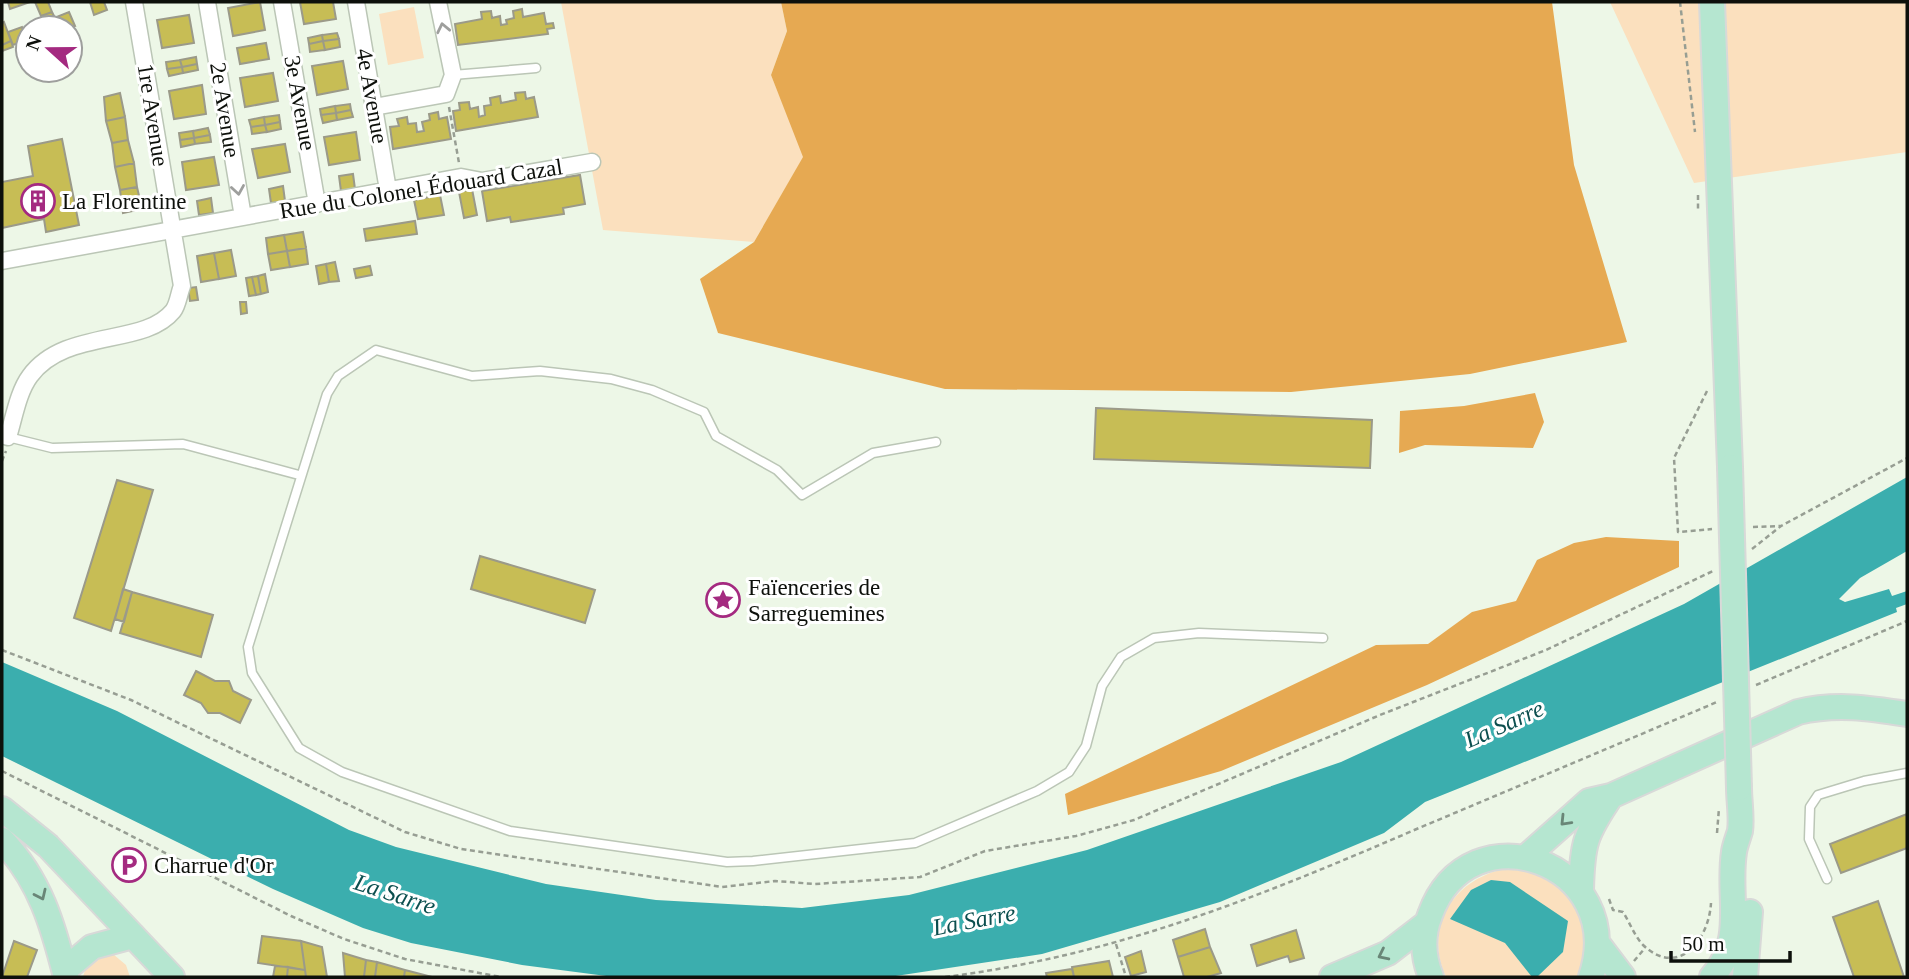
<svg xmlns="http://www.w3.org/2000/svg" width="1909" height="979" viewBox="0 0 1909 979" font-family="'Times New Roman',serif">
<rect width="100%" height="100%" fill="#edf7e7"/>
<path fill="#fbe0be" d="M561,2h220l6,29 -16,44 33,81 -50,86 -151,-12z
M1610,2h297v150l-213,31z
M414,7l10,51 -36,7 -9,-51z
M1504,869c57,1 101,53 73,108h-131c-23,-50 7,-97 58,-108z
M113,954l13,11 4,12h-47c4,-16 15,-21 30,-23z"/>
<path fill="#e6a952" d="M781,2h771l22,163 53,177 -157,32 -179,18 -346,-3 -227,-56 -18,-54 54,-37 49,-85 -32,-82 16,-44z
M1535,393l9,29 -11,26 -108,-3 -26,8 1,-42 64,-5z
M1606,537l73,4v26l-252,118 -206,86 -153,44 -3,-21 311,-149 52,-1 44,-32 44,-11 21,-41 37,-17z"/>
<path fill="#3baeae" d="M1907,477v74l-47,27 -21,21 6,3 44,-13 3,7 15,-5v13l-11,4 1,4 -472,190 -41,31 -164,69 -178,52 -153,23h-275l-92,-12 -111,-22 -48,-15 -90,-39 -271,-133v-94l115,49 232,119 47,17 150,37 110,16 146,8 107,-13 178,-45 254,-88 343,-158z
M1491,880l19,2 58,39 -5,31 -26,25h-5l-27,-34 -55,-24 21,-29z"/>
<path fill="#c7bd55" stroke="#9b9a89" stroke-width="2" d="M8,2h22l-20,7z
M35,2h13l4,10 -11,4z
M90,2h14l3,8 -13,5z
M260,2l5,28 -32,6 -5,-28z
M300,2h33l3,17 -32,5z
M522,9l1,8 21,-4 2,11 7,-1 1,5 -7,1 1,5 -90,11 -3,-21 27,-5 -1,-7 10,-1 1,7 8,-2 1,9 6,-1 -1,-4 8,-2 -1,-7z
M52,12l2,4 -12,4 -1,-4z
M69,12l6,14 -17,2 -4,-10z
M189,15l5,28 -32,5 -5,-28z
M4,22l7,19 -9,4v-22z
M22,27l5,13 -14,5 -5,-13z
M72,28l4,15 -6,2v-16z
M337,33l2,6 -16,2 -1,-6z
M322,35l1,6 -14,3 -1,-6z
M339,39l1,8 -15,3 -2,-9z
M11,41l2,6 -11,4v-6z
M323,41l2,9 -15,2 -1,-8z
M266,43l3,16 -29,5 -3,-16z
M196,57l1,7 -15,3 -2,-7z
M180,60l2,7 -15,2 -1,-7z
M343,61l5,28 -31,6 -5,-29z
M197,64l1,6 -15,3 -1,-6z
M182,67l1,6 -14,3 -2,-7z
M273,73l5,28 -33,6 -5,-29z
M202,85l4,29 -32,5 -5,-28z
M525,92l1,7 8,-2 4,20 -82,14 -3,-20 7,-1 -1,-7 10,-1 1,7 8,-2 1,10 6,-2 -1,-9 7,-1 -1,-7 10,-2 1,7 15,-3 -1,-7z
M120,93l5,24 -19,4 -2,-24z
M350,104l1,6 -15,3 -1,-7z
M335,106l1,7 -15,2 -1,-6z
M351,110l2,7 -16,3 -1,-7z
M438,112l1,7 8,-2 4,22 -58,10 -3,-22 9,-1 -2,-7 10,-2 1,7 8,-1 1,9 7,-1 -2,-9 8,-2 -1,-6z
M336,113l1,7 -14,3 -2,-8z
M279,115l1,7 -15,3 -1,-8z
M125,117l3,23 -16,3 -6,-22z
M264,117l1,8 -14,2 -2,-7z
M280,122l1,7 -14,3 -2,-7z
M265,125l2,7 -15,2 -1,-7z
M208,128l2,7 -16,3 -1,-7z
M193,131l1,7 -14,2 -1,-7z
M356,132l4,28 -31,5 -5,-28z
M210,135l1,7 -16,2 -1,-6z
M194,138l1,6 -14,3 -1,-7z
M62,139l17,86 -33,7 -2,-13 -42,9v-46l31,-6 -5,-30z
M128,140l6,23 -19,4 -3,-24z
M285,144l5,28 -32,6 -6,-29z
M214,157l5,28 -33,5 -4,-28z
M134,163l3,24 -17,3 -5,-23z
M353,174l2,15 -14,2 -2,-15z
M580,175l5,29 -22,4 1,6 -53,8 -1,-5 -23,4 -5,-30z
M283,186l2,15 -14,2 -2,-14z
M137,187l5,22 -19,4 -3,-23z
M472,189l5,26 -13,3 -5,-26z
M440,195l4,20 -26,4 -4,-19z
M211,198l2,15 -14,2 -2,-14z
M415,221l2,13 -51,7 -2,-12z
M303,232l3,16 -19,3 -3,-16z
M284,235l3,16 -19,3 -2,-16z
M306,248l2,16 -18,3 -3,-16z
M231,250l5,26 -17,3 -5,-26z
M287,251l3,16 -19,3 -3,-16z
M214,253l5,26 -18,3 -4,-26z
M335,262l4,19 -10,1 -3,-18z
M326,264l3,18 -10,2 -3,-18z
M370,266l2,9 -16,3 -2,-9z
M265,274l3,18 -7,2 -3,-18z
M258,276l3,18 -5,1 -4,-18z
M252,277l4,18 -7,1 -3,-18z
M196,287l2,13 -8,1 -2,-13z
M240,302h6l1,11 -6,1z
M1096,408l276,12 -2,48 -276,-9z
M117,480l36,10 -42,141 -37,-13z
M480,556l115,34 -10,33 -114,-34z
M123,589l9,3 -8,30 -9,-3z
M132,592l81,23 -12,42 -81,-24z
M196,671l19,10h14l4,10 18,9 -11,23 -20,-10h-12l-7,-10 -17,-8z
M1907,814v34l-66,25 -11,-29z
M1878,901l26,76h-50l-21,-60z
M1205,929l5,18 -32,10 -5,-17z
M1296,930l8,28 -14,4 -2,-6 -31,10 -6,-21z
M262,936l39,5 4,29 -47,-7z
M14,941l23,9 -10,27h-25z
M301,941l21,6 5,30h-21z
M1210,947l11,26 -14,4h-23l-6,-20z
M1141,951l5,21 -15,4 -6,-19z
M343,953l23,7 -2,17h-19z
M366,960l11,2 -2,15h-11z
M1109,961l4,16h-39l-2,-10z
M377,962l28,8 -1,7h-29z
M275,966l13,1 -1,10h-14z
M288,967l17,3 1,7h-19z
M1072,969l2,8h-27l-1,-4z
M405,970l27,7h-28z"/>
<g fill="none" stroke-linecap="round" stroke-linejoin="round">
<g stroke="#bbc6b6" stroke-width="11">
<path id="lane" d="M453,75l83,-7
M8,437l44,11 131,-4 116,31
M936,442l-63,11 -71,42 -25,-25 -61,-34 -12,-24 -52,-22 -41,-11 -71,-8 -68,5 -96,-26 -38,26 -11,18 -79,253 4,26 47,75 43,24 168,59 217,31 26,-1 162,-18 122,-52 32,-19 17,-26 16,-60 19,-29 33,-19 45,-5 124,5
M1827,879l-18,-40 1,-32 8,-12 46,-14 43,-8"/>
</g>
<g stroke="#bbc6b6" stroke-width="19">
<path id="street" d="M207,2l36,215
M282,2l35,202
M356,2l32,188
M374,107l72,-13 7,-19 -15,-73
M2,261l459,-84 21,4 110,-19
M2,435l6,2c6,-19 10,-45 22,-61 35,-48 114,-29 143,-65 5,-6 6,-18 9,-25l-48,-284"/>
</g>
<g stroke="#d8d9d8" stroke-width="28">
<path id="primary" d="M1712,2l18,465
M2,809l46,37 124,131
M2,840c38,40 51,85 64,137
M1526,857l63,-56 22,-5 187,-84c38,-9 71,-4 109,2
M1581,890c1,-46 4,-56 30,-94
M1598,944l25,33
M65,970l27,-23 41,-11
M1332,977l56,-24 39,-30
M1431,977c-8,-20 -9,-42 -1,-62 39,-109 199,-53 161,62
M1712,977c34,-37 15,-81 22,-125 1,-7 4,-14 6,-21 2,-13 -1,-30 -1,-43
M1745,977l5,-65"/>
</g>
<path stroke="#979e93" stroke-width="2.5" stroke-dasharray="5 3.5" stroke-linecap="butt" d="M1680,2l15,130
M449,107l10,56
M1698,195v14
M1707,391l-33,67 4,74 34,-3
M2,461l4,-10
M1753,527l28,-1
M1752,549l29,-23 126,-68
M2,650l129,50 274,132 56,17 261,38 53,-6 40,3 105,-7 65,-26 91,-15 58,-16 246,-105 166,-65 167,-79
M1756,685l151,-64
M2,771l289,145 53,23 61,20 96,18
M1717,833l2,-25
M1609,899l4,11 10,2c7,11 11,23 20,33 36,34 66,-6 68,-42
M1116,944l10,33
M1634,961l11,-13
M945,977c173,-22 316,-81 474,-149 100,-42 199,-84 298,-126"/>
<use href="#lane" stroke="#fff" stroke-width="8"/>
<use href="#street" stroke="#fff" stroke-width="16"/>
<use href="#primary" stroke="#b5e6d0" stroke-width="24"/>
<g stroke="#d8d9d8" stroke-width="28" stroke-linecap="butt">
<path id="primary-bridge" d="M1730,467l9,321"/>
</g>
<use href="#primary-bridge" stroke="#b5e6d0" stroke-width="24"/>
</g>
<defs><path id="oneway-chevron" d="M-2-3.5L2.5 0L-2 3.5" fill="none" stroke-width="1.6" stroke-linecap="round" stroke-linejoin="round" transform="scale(1.75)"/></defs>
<g stroke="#9e9f9d">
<use href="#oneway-chevron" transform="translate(443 28) rotate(-102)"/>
<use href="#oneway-chevron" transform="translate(238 190) rotate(81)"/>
</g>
<g stroke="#698677">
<use href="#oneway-chevron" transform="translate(1565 821) rotate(134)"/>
<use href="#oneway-chevron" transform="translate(41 895) rotate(65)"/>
<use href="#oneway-chevron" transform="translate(1383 955) rotate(154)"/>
</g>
<defs>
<g id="building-ring" transform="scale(1.75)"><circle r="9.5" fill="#fff" stroke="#a42a80" stroke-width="1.5"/><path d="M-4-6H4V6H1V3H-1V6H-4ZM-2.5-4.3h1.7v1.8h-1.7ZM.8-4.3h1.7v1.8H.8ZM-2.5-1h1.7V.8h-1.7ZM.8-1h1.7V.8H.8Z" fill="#a42a80"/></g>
<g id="sight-ring" transform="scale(1.75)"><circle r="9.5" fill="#fff" stroke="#a42a80" stroke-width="1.5"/><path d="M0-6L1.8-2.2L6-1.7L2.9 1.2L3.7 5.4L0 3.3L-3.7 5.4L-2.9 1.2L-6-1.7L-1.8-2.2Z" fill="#a42a80"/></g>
<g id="parking-ring" transform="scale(1.75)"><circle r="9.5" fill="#fff" stroke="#a42a80" stroke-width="1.5"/><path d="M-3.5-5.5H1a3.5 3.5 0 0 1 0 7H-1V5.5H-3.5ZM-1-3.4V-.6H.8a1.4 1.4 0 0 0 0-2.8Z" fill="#a42a80"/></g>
</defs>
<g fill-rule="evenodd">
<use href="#building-ring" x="38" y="201"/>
<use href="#sight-ring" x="723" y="600"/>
<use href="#parking-ring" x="129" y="865"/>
</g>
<g text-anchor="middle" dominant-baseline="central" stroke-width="6" stroke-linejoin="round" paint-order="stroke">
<g font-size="23" fill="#0d100b" stroke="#fff">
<text transform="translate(372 96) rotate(80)">4e Avenue</text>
<text transform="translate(300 103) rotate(80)">3e Avenue</text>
<text transform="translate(225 110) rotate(81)">2e Avenue</text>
<text transform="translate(153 115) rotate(81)">1re Avenue</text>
<text transform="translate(421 189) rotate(-9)">Rue du Colonel Édouard Cazal</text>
</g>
<g font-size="23" fill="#0d100b" stroke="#fff" text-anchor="start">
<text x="62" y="201">La Florentine</text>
<text x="748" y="587">Faïenceries de<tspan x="748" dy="26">Sarreguemines</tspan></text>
<text x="154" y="865">Charrue d'Or</text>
</g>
<g font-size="24" font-style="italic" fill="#0c4f4f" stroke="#fff">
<text transform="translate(1504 724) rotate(-24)">La Sarre</text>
<text transform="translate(395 894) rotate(18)">La Sarre</text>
<text transform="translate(974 920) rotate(-11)">La Sarre</text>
</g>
</g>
<rect width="1909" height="979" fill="none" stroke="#0d100b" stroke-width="7"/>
<g transform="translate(49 49) rotate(291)"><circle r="33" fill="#ffffff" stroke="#9e9f9d" stroke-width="2"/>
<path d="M0-5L12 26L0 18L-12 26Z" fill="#a42a80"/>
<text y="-10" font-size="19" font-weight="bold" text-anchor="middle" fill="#0d100b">N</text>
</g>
<path d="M1671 951v10h119v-10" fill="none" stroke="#0d100b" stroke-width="3.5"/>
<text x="1682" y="951" font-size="21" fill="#0d100b" stroke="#ffffff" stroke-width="5" paint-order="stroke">50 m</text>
</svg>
